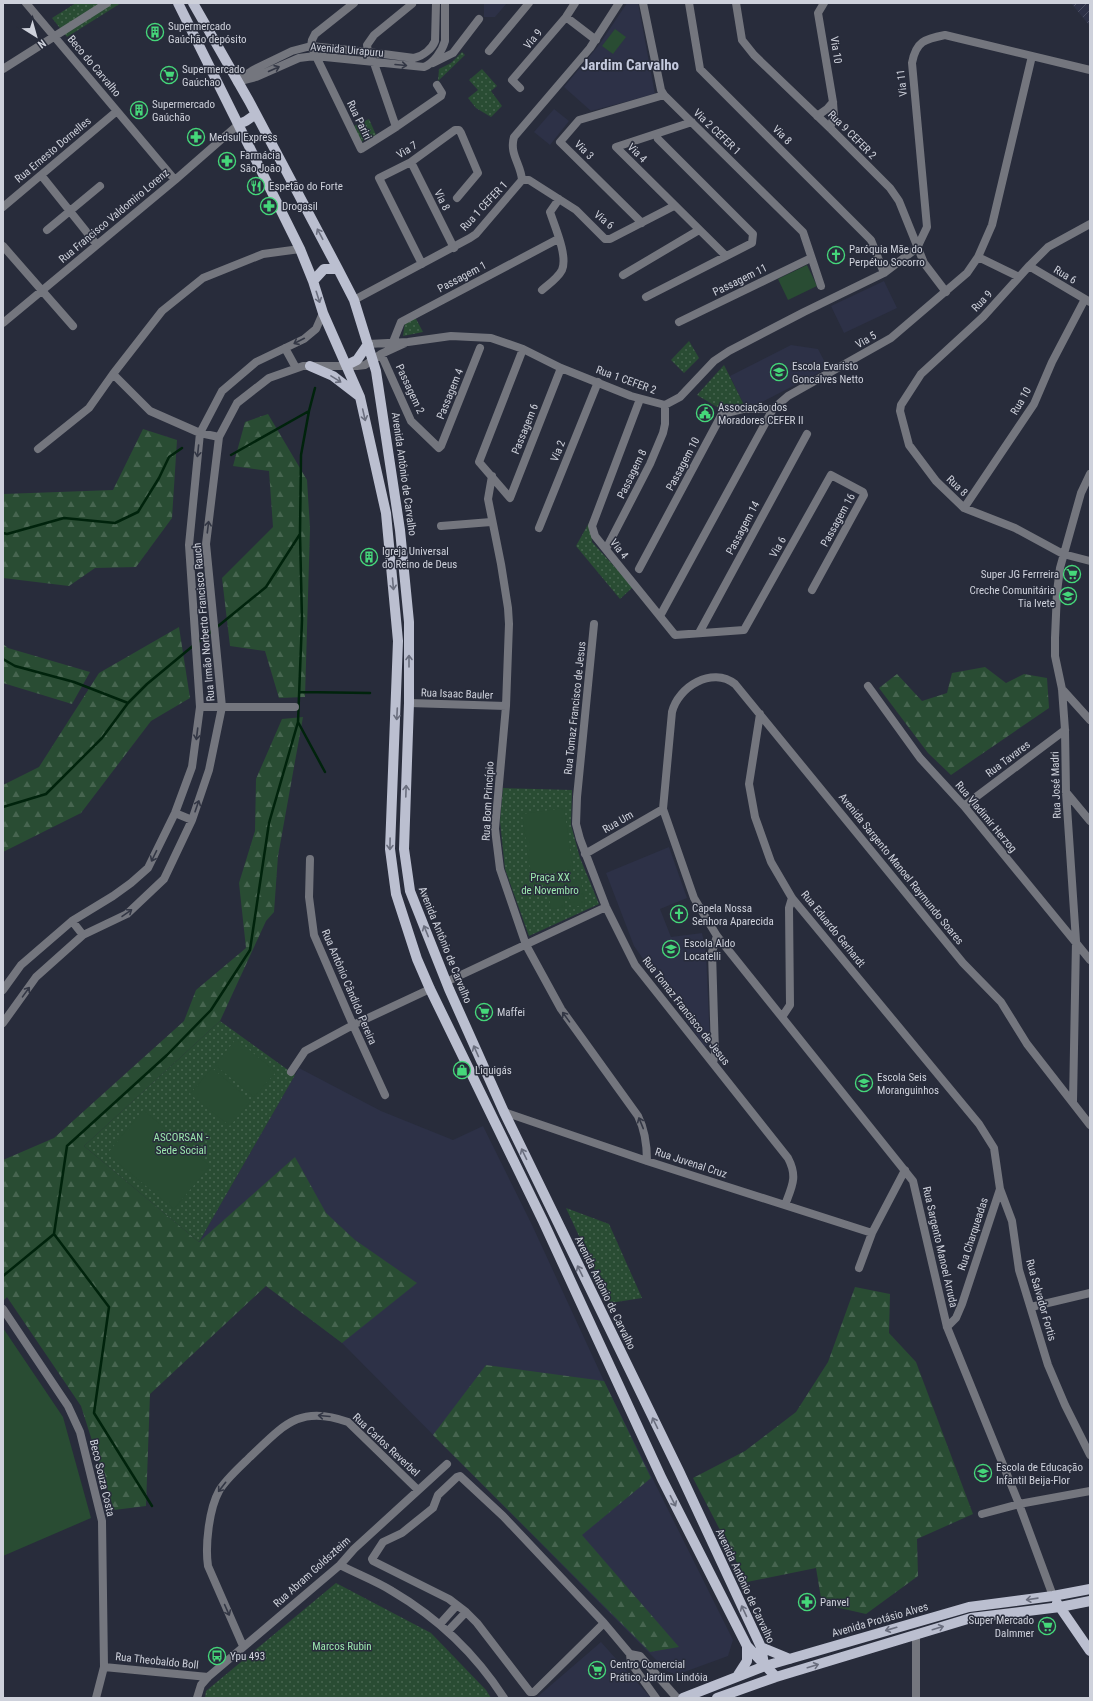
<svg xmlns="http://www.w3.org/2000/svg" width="1093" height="1701" viewBox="0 0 1093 1701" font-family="'Roboto Condensed',sans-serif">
<defs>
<pattern id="industrial-furrows" width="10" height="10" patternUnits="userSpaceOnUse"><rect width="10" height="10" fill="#2d3147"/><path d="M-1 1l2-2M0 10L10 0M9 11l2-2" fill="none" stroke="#4a4e61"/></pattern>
<pattern id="forest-firs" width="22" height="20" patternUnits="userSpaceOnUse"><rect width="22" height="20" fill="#294c33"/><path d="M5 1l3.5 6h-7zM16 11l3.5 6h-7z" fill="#476550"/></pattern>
<pattern id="park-dots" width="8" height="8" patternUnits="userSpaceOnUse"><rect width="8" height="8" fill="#294c33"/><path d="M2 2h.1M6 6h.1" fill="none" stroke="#476550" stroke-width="1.8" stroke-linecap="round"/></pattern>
</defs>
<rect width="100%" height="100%" fill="#282c3b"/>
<path fill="#2d3147" d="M484,3h23l-12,14h-11z
M627,3h11l17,91 -64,17 -27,-24 35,-42z
M554,109l15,12 -19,24 -16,-13z
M884,281l13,27 -53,25 -13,-27z
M791,345l27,4 10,19 -72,37 -11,2 -15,-31z
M669,847l18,51 -27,11 11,28 31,-4 4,19 4,91 -5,4 -71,-101 -28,-73z
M299,1068l82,43 72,29 30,-14 49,99 72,156 129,259 -5,16 -52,19 -9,-4 -325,-328 -75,-57 -68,-44z
M601,1642l50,56h-115z"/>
<path fill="url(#industrial-furrows)" d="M1071,3h19v23z"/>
<path fill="url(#forest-firs)" d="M268,414l39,66 3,48 -5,169 -26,1 -14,-47 -35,-5 -8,-68 51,-51 -4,-56 -36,-5 12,-44z
M143,429l34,11 -5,78 -36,49 -41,1 -26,18 -66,-8v-84l110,-4z
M179,627l11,71 -39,23 -70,92 -78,39v-67l36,-18 60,-94z
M3,644l5,4 82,24 -18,32 -69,-21z
M985,667l21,16 18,-9 23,4 2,30 -98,67 -23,-22 -49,-65 18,-14 25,27 25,-8 5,-20z
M303,717l-25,139 -4,56 -8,9 -46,100 -136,125 115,96 96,-85 31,56 29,27 62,43 -75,60 -76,-57 -116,108 -4,112 -32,4 -33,-104 -74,-109 -4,4v-141l51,-22 130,-117 12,-31 50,-42 -7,-65 16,-52 1,-52 26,-60z
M855,1287l35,7 -1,39 27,29 57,152 -56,25 1,37 -52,38 -44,-10 -6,-36 -69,14 -54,-104 52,-27 51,-39 32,-50z
M486,1365l118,16 47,97 -69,57 97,112 -29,5 -217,-217z"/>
<path fill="url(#park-dots)" d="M76,3h45l-54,34 -15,-19z
M462,52l3,3 -27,26 1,-12 12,-6z
M482,69l15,17 -6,5 11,15 -11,11 -15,-9 -8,-10 10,-8 -9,-10z
M369,119l7,16 -15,7 -7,-16z
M415,317l8,15 -20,4 2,-14z
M689,341l10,17 -15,15 -13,-13z
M724,365l21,42 -23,3 -25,-15z
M591,519l1,23 41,45 -13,12 -44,-53z
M503,788l69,2 -1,35 9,33 19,46 -70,32 -24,-67 -5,-48z
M220,1021l75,54 -96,167 -115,-96z
M566,1208l43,16 33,74 -32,5z
M336,1583l95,50 55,57 5,8h-286l1,-7z"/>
<path fill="#294c33" d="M615,29l11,8 -13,17 -11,-8z
M807,265l10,21 -29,14 -10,-21z
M564,808l9,61 -42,6 -9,-61z
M581,880l4,25 -14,2 -4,-25z
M561,881l4,26 -14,2 -4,-26z
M236,1039l40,33 -22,25 -39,-32z
M212,1068l39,33 -21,25 -40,-32z
M143,1110l67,56 -36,43 -67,-55z
M3,1328l60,89 28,101 -88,38z"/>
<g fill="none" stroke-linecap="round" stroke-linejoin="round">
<path stroke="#00230c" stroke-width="2.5" d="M231,455l78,-44
M3,533l4,1 57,-16 51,5 23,-11 21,-34 10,-21 13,-9
M217,627l49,-40 34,-53 1,-79 8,-44 6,-23
M198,642l15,-12
M3,659l12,7 59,16 54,21
M300,692l70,1
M298,722l27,50
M3,807l43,-13 56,-56 26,-35 19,-19 47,-39
M54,1234l55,73 -15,106 58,93
M3,1276l51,-42 13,-88 100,-91 44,-45 39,-60 19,-127 29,-101 4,-102 -2,-86"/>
<path stroke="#74767e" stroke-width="8" d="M26,3l149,177
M354,3l-39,31 -3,6 -1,6 50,103 35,-22 45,-31 1,-3 -5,-8
M643,3l18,87 3,5 139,137 18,54
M689,3l11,66 171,171 13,33
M736,3l6,37 12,15 76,73 60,60 9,13 25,62 22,29
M824,3l-6,10 15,89 1,14 -4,12
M566,17l30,23
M489,51l40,-48
M433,63l20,-10 26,-34
M3,69l104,-66
M240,79l13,-9 39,-19 19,-5 57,6 46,6c9,-2 18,-9 21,-17l1,-38
M237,82l19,-5 43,-19 16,-2 109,11c10,-4 18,-16 21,-26v-38
M520,88l-8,-8 54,-63 9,-14
M817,116l10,-7 6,-7
M692,122l-76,25 110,109
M396,127l-22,-64 -6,-11 -1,-7 7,-10 38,-31
M411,162l43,86
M41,175l56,70
M522,180h7l47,30 29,29h5l64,-33
M3,207l114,-96
M642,223l-82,-81 19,-22 85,-25
M1090,224l-42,23 -19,19 -46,51 -62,57 -20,31 -1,6 9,34 27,36 28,27 51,20 48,26 27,7
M47,230l53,-44
M3,246l70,80
M978,257l41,20
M422,264l-43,-86 32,-16 44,-32h4l2,3 17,40 -21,25
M1029,266l61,36
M623,275l76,-45
M542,290c7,-6 16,-12 20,-20 6,-14 -7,-43 -12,-58l9,-13
M646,297l106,-54 1,-9 -95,-95
M354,300l116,-62 6,-4 46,-54c-1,-16 -13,-26 -8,-43l76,-89 29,-45
M679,322l132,-64
M3,323l172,-143 64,-56
M368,344l40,-2 43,-6 40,2 32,11 38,19 70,28 34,9 15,-8 34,-36 15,-10 75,-39 80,-39 33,-25 10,-21 -15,-164c4,-22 13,-24 33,-28l145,35
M394,346l-1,-4 8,-20 157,-83
M285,348l11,20
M523,349l-44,113 31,36 51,-130
M381,354l30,67 28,27 2,-2 39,-98
M113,374l37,37 50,22 19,4
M640,399l-48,127 3,10 80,99 69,-5 87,-155 32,17 1,3 -52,95
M38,449l51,-41 24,-34 49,-63 41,-33 60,-24 37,-5
M492,476l-4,23 13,65 7,44 1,16 -3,82 -11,123 5,40 26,76 35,64 77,107c7,14 9,28 9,45
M964,508l70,-104 18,-42 33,-63
M441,526l50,-4
M539,528l59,-146
M606,549l44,-85 13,-31 2,-9v-19
M639,569l83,-155 21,-5h30
M660,616l113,-207 15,-13 103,-58 76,-65 11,-16 14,-32 40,-169
M594,624l-17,173 -1,27 4,15 26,68 29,58 153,193c10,19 4,28 -3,47
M699,633l108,-199
M868,686l52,72 44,48 126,154
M1062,689l28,31
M409,703l97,3
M200,707h95
M760,714l-11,70 6,33 16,45 21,36 187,226 15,24 6,41 12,32 7,49 29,95 17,40 25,50
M1066,792l24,29
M964,806l101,-76
M175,813l17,7
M585,854l78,-45
M310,859l-1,38 5,38 39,90 32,70
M72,921l11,14
M446,982l160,-75
M3,990l18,-25 51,-44 41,-25 18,-13 17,-15 27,-55 17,-46 8,-60 -11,-162 11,-112 22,-42 34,-29 48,-23 12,-10 7,-16
M782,1017l8,-12 -1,-97 3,-10
M3,1023l33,-46 47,-42 44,-21 37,-35 28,-59 17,-50 13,-63 -16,-163 13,-107 18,-34 32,-25 34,-12h54l8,-1 16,-11 24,-11
M713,1063l2,-10 -3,-101 5,-16
M291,1072l14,-21 48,-26 77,-36
M1073,1102l3,-161 -10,-149 -1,-62 -3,-41 -7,-33v-18l2,-46 3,-24 21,-75 9,-19
M504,1112l143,49 225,72
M859,1268l13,-35 33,-63
M1031,1307l59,-14
M3,1309l65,97 12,26 22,89 2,146 -8,31
M947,1327l9,-9 6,-14 38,-115
M982,1514l37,-10 71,-13
M340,1565c17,9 36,16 52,26 46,27 83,62 112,107
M1053,1596l-34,-92 -72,-177 -34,-146 -196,-245 -23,-38 -31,-89 9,-97c6,-25 40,-46 63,-28l228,279 38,39 26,42 63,81
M604,1623l-101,-107 -43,-40 -3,1 -19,18 -5,13 -31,25 -19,9 -11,17 1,2 76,38 17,13 11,11 53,69h4l70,-69 26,31
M440,1624l17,-19
M448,1631l18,-19
M243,1646l-35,-80c-3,-20 1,-57 11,-75 6,-11 22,-25 31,-34 33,-31 49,-53 98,-35l70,68
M104,1667l104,10
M197,1698l4,-13 7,-8 132,-112 14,-16 93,-85
M656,1698l-25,-35 -1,-9 10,2 37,42
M916,1698v-63"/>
<path stroke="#bbbfd0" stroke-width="10" d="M178,3l122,246 13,32 10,32 37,84 26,116 12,128 -8,208 6,45 21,65 13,30 113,232 119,258 85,167 29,31
M193,3l56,98 89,168 16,31 22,71 24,159 9,92v81l-5,146 6,42 39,98 55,123 175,359 82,176 3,17
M239,124l7,-3 10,-7
M313,281l11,-12h14
M347,365l10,-5 11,-16
M310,366l23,10 26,20
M1057,1603l33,48
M761,1647l29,12
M738,1675l9,-14v-15
M683,1698l82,-32 204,-59 84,-11 37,-7
M717,1698l59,-21 195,-59 89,-11 30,-6"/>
</g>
<defs><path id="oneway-shaft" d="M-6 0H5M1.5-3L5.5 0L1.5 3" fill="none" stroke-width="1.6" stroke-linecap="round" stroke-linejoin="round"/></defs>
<g stroke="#333745">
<use href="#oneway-shaft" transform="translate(401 65) rotate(5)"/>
<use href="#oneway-shaft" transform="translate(274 69) rotate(-24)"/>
<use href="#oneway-shaft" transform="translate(299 341) rotate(153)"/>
<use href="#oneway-shaft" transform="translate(198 451) rotate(96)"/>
<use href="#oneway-shaft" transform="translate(208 527) rotate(-83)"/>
<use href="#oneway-shaft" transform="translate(197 734) rotate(97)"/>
<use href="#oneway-shaft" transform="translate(197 806) rotate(-71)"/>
<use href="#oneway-shaft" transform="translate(154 856) rotate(116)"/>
<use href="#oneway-shaft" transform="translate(127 913) rotate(-35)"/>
<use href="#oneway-shaft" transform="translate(26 992) rotate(-54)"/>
<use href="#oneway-shaft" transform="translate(566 1017) rotate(-126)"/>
<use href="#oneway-shaft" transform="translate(641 1123) rotate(-112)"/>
<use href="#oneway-shaft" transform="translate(324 1416) rotate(-175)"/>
<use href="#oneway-shaft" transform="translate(222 1487) rotate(128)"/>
<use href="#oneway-shaft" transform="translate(227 1610) rotate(66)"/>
</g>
<g stroke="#6a6e7e">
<use href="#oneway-shaft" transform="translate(320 234) rotate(-118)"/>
<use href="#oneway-shaft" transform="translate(318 297) rotate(72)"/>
<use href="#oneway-shaft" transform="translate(336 379) rotate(32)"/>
<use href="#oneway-shaft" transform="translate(364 415) rotate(77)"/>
<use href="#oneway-shaft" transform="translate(393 584) rotate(85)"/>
<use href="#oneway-shaft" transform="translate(409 661) rotate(-90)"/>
<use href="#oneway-shaft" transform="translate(397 714) rotate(93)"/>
<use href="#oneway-shaft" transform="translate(406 791) rotate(-88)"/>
<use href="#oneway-shaft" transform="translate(390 844) rotate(91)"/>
<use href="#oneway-shaft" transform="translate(426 931) rotate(-112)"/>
<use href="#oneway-shaft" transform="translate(476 1051) rotate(-114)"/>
<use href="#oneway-shaft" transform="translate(524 1154) rotate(-116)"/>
<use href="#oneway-shaft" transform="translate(580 1271) rotate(-116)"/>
<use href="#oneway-shaft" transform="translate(655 1423) rotate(-116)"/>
<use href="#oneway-shaft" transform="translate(673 1501) rotate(63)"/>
<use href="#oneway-shaft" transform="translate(1032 1599) rotate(172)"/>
<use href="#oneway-shaft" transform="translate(744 1611) rotate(-115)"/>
<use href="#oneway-shaft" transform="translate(938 1628) rotate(-17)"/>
<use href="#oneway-shaft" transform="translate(891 1629) rotate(164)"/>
<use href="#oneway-shaft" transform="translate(813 1666) rotate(-17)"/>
</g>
<defs>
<g id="building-ring" transform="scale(0.9)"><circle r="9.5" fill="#282c3b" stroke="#45d77a" stroke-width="1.5"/><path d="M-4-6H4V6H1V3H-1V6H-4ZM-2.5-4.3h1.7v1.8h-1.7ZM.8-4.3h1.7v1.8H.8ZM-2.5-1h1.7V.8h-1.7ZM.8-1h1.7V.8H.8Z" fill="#45d77a"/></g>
<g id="supermarket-ring" transform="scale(0.9)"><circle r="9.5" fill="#282c3b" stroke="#45d77a" stroke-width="1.5"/><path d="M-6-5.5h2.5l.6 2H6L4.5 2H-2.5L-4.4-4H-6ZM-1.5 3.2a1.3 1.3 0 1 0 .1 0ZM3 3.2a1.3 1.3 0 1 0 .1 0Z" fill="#45d77a"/></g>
<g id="pharmacy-ring" transform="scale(0.9)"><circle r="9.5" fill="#282c3b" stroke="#45d77a" stroke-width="1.5"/><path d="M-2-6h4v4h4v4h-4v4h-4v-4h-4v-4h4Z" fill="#45d77a"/></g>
<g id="restaurant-ring" transform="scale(0.9)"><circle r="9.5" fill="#282c3b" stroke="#45d77a" stroke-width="1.5"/><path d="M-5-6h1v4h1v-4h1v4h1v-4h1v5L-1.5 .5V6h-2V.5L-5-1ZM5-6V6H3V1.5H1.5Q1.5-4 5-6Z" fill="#45d77a"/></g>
<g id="church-ring" transform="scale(0.9)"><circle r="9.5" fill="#282c3b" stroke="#45d77a" stroke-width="1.5"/><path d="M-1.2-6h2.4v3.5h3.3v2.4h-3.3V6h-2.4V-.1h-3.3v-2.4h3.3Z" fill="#45d77a"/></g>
<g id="school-ring" transform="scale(0.9)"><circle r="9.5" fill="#282c3b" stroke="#45d77a" stroke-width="1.5"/><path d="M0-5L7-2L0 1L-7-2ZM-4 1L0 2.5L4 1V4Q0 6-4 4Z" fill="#45d77a"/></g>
<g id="civic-ring" transform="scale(0.9)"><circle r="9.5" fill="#282c3b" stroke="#45d77a" stroke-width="1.5"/><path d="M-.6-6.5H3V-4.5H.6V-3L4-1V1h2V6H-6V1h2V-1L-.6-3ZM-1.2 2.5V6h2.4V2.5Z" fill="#45d77a"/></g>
<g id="shop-ring" transform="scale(0.9)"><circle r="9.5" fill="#282c3b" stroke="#45d77a" stroke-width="1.5"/><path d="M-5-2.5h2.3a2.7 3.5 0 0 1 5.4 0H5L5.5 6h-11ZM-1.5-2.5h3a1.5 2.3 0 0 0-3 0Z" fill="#45d77a"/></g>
<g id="bus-ring" transform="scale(0.9)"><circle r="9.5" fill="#282c3b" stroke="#45d77a" stroke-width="1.5"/><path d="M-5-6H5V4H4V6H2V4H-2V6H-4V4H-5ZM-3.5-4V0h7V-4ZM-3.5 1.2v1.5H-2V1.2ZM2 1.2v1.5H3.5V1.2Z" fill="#45d77a"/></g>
</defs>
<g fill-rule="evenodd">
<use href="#building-ring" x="155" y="32"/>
<use href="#supermarket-ring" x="169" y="75"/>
<use href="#building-ring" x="139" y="110"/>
<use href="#pharmacy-ring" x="196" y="137"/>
<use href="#pharmacy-ring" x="227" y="161"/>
<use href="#restaurant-ring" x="256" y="186"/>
<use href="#pharmacy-ring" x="269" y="206"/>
<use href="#church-ring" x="836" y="255"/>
<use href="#school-ring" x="779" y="372"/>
<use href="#civic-ring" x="705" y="413"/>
<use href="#building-ring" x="369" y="557"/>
<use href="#supermarket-ring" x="1072" y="574"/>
<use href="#school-ring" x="1068" y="596"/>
<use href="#church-ring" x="679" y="914"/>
<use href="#school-ring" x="671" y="949"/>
<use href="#supermarket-ring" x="484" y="1012"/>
<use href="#shop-ring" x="462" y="1070"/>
<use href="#school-ring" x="864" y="1083"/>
<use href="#school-ring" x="983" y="1473"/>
<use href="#pharmacy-ring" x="807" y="1602"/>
<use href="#supermarket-ring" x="1047" y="1626"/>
<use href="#bus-ring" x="217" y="1656"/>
<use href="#supermarket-ring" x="597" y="1670"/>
</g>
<g text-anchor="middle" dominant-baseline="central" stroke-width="3" stroke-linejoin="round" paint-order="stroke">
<g font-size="11" fill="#ced1db" stroke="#282c3b" text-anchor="start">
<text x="168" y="26">Supermercado<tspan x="168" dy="13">Gaúchão depósito</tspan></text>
<text x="182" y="69">Supermercado<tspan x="182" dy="13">Gaúchao</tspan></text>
<text x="152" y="104">Supermercado<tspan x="152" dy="13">Gaúchão</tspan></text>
<text x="209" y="137">Medsul Express</text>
<text x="240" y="155">Farmácia<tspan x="240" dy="13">São João</tspan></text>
<text x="269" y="186">Espetão do Forte</text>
<text x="282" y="206">Drogasil</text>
<text x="849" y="249">Paróquia Mãe do<tspan x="849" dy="13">Perpétuo Socorro</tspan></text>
<text x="792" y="366">Escola Evaristo<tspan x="792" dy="13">Goncalves Netto</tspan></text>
<text x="718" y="407">Associação dos<tspan x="718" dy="13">Moradores CEFER II</tspan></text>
<text x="382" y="551">Igreja Universal<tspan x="382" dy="13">do Reino de Deus</tspan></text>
<text x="1059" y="574" text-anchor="end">Super JG Ferrreira</text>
<text x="1055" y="590" text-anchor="end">Creche Comunitária<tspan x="1055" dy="13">Tia Ivete</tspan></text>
<text x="692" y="908">Capela Nossa<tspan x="692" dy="13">Senhora Aparecida</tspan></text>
<text x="684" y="943">Escola Aldo<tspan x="684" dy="13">Locatelli</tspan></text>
<text x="497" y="1012">Maffei</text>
<text x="475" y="1070">Liquigás</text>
<text x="877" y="1077">Escola Seis<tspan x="877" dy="13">Moranguinhos</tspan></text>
<text x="996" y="1467">Escola de Educação<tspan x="996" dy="13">Infantil Beija-Flor</tspan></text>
<text x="820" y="1602">Panvel</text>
<text x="1034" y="1620" text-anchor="end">Super Mercado<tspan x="1034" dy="13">Dalmmer</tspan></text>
<text x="230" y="1656">Ypu 493</text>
<text x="610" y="1664">Centro Comercial<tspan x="610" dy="13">Prático Jardim Lindóia</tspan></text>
</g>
<g font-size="11" fill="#ced1db" stroke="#282c3b">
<text transform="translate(533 39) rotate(-50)">Via 9</text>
<text transform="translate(347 50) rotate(5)">Avenida Uirapuru</text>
<text transform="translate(836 50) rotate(81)">Via 10</text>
<text transform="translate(94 66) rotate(50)">Beco do Carvalho</text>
<text transform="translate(902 83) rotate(-96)">Via 11</text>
<text transform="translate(359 120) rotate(64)">Rua Pariri</text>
<text transform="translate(717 132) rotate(44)">Via 2 CEFER 1</text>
<text transform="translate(782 135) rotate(45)">Via 8</text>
<text transform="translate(852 135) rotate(45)">Rua 9 CEFER 2</text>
<text transform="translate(53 150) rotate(-40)">Rua Ernesto Dornelles</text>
<text transform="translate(407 150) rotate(-32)">Via 7</text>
<text transform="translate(584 150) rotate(45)">Via 3</text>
<text transform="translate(637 153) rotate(45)">Via 4</text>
<text transform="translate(442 200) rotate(64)">Via 8</text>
<text transform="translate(484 206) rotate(-47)">Rua 1 CEFER 1</text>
<text transform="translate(114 216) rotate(-40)">Rua Francisco Valdomiro Lorenz</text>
<text transform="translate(604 220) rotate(40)">Via 6</text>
<text transform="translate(1065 275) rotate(31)">Rua 6</text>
<text transform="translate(462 277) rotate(-28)">Passagem 1</text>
<text transform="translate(740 280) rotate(-26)">Passagem 11</text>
<text transform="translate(982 301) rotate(-47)">Rua 9</text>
<text transform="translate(866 340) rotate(-30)">Via 5</text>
<text transform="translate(626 380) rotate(20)">Rua 1 CEFER 2</text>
<text transform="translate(410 389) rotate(65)">Passagem 2</text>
<text transform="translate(450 394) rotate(-68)">Passagem 4</text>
<text transform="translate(1021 401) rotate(-60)">Rua 10</text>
<text transform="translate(525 429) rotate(-68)">Passagem 6</text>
<text transform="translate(558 451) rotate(-68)">Via 2</text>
<text transform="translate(683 464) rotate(-62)">Passagem 10</text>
<text transform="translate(404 474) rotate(82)">Avenida Antônio de Carvalho</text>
<text transform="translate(632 474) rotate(-64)">Passagem 8</text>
<text transform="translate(957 486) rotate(44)">Rua 8</text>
<text transform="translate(838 520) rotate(-61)">Passagem 16</text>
<text transform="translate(743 528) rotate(-62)">Passagem 14</text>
<text transform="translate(778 547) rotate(-60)">Via 6</text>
<text transform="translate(619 549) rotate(52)">Via 4</text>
<text transform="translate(204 622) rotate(-95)">Rua Irmão Norberto Francisco Rauch</text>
<text transform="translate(457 694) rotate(2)">Rua Isaac Bauler</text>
<text transform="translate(575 708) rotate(-84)">Rua Tomaz Francisco de Jesus</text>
<text transform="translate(1008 759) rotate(-37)">Rua Tavares</text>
<text transform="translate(1056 785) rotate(-92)">Rua José Madri</text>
<text transform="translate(488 801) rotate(-87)">Rua Bom Princípio</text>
<text transform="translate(986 817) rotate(50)">Rua Vladimir Herzog</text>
<text transform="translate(618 822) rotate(-30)">Rua Um</text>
<text transform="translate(901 869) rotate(51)">Avenida Sargento Manoel Raymundo Soares</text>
<text transform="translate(833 929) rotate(51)">Rua Eduardo Gerhardt</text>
<text transform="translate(445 945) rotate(68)">Avenida Antônio de Carvalho</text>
<text transform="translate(349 987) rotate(67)">Rua Antônio Cândido Pereira</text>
<text transform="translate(686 1011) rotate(52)">Rua Tomaz Francisco de Jesus</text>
<text transform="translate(691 1163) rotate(18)">Rua Juvenal Cruz</text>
<text transform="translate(973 1234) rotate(-72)">Rua Charqueadas</text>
<text transform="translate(940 1247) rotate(77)">Rua Sargento Manoel Arruda</text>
<text transform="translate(605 1293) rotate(64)">Avenida Antônio de Carvalho</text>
<text transform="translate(1041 1300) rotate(74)">Rua Salvador Fortis</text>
<text transform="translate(386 1445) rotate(43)">Rua Carlos Reverbel</text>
<text transform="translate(102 1478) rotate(77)">Beco Souza Costa</text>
<text transform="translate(312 1572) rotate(-42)">Rua Abram Goldszteim</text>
<text transform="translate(745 1586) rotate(65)">Avenida Antônio de Carvalho</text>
<text transform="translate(880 1620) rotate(-16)">Avenida Protásio Alves</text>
<text transform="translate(157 1661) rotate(6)">Rua Theobaldo Boll</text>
</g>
<g font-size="11" fill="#9be6ae" stroke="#282c3b">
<text x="550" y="877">Praça XX<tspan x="550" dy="13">de Novembro</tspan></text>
<text x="181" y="1137">ASCORSAN -<tspan x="181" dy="13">Sede Social</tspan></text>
<text x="342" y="1646">Marcos Rubin</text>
</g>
<g font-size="15" font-weight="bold" fill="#c3c8dc" stroke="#282c3b">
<text x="630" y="65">Jardim Carvalho</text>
</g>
</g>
<rect width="1093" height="1701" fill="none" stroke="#ced1db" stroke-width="8"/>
<g transform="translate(36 36) rotate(143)" stroke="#282c3b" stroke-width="3" paint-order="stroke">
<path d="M0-3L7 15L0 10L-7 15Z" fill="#ced1db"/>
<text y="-6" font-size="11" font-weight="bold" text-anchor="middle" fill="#ced1db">N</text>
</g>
</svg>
